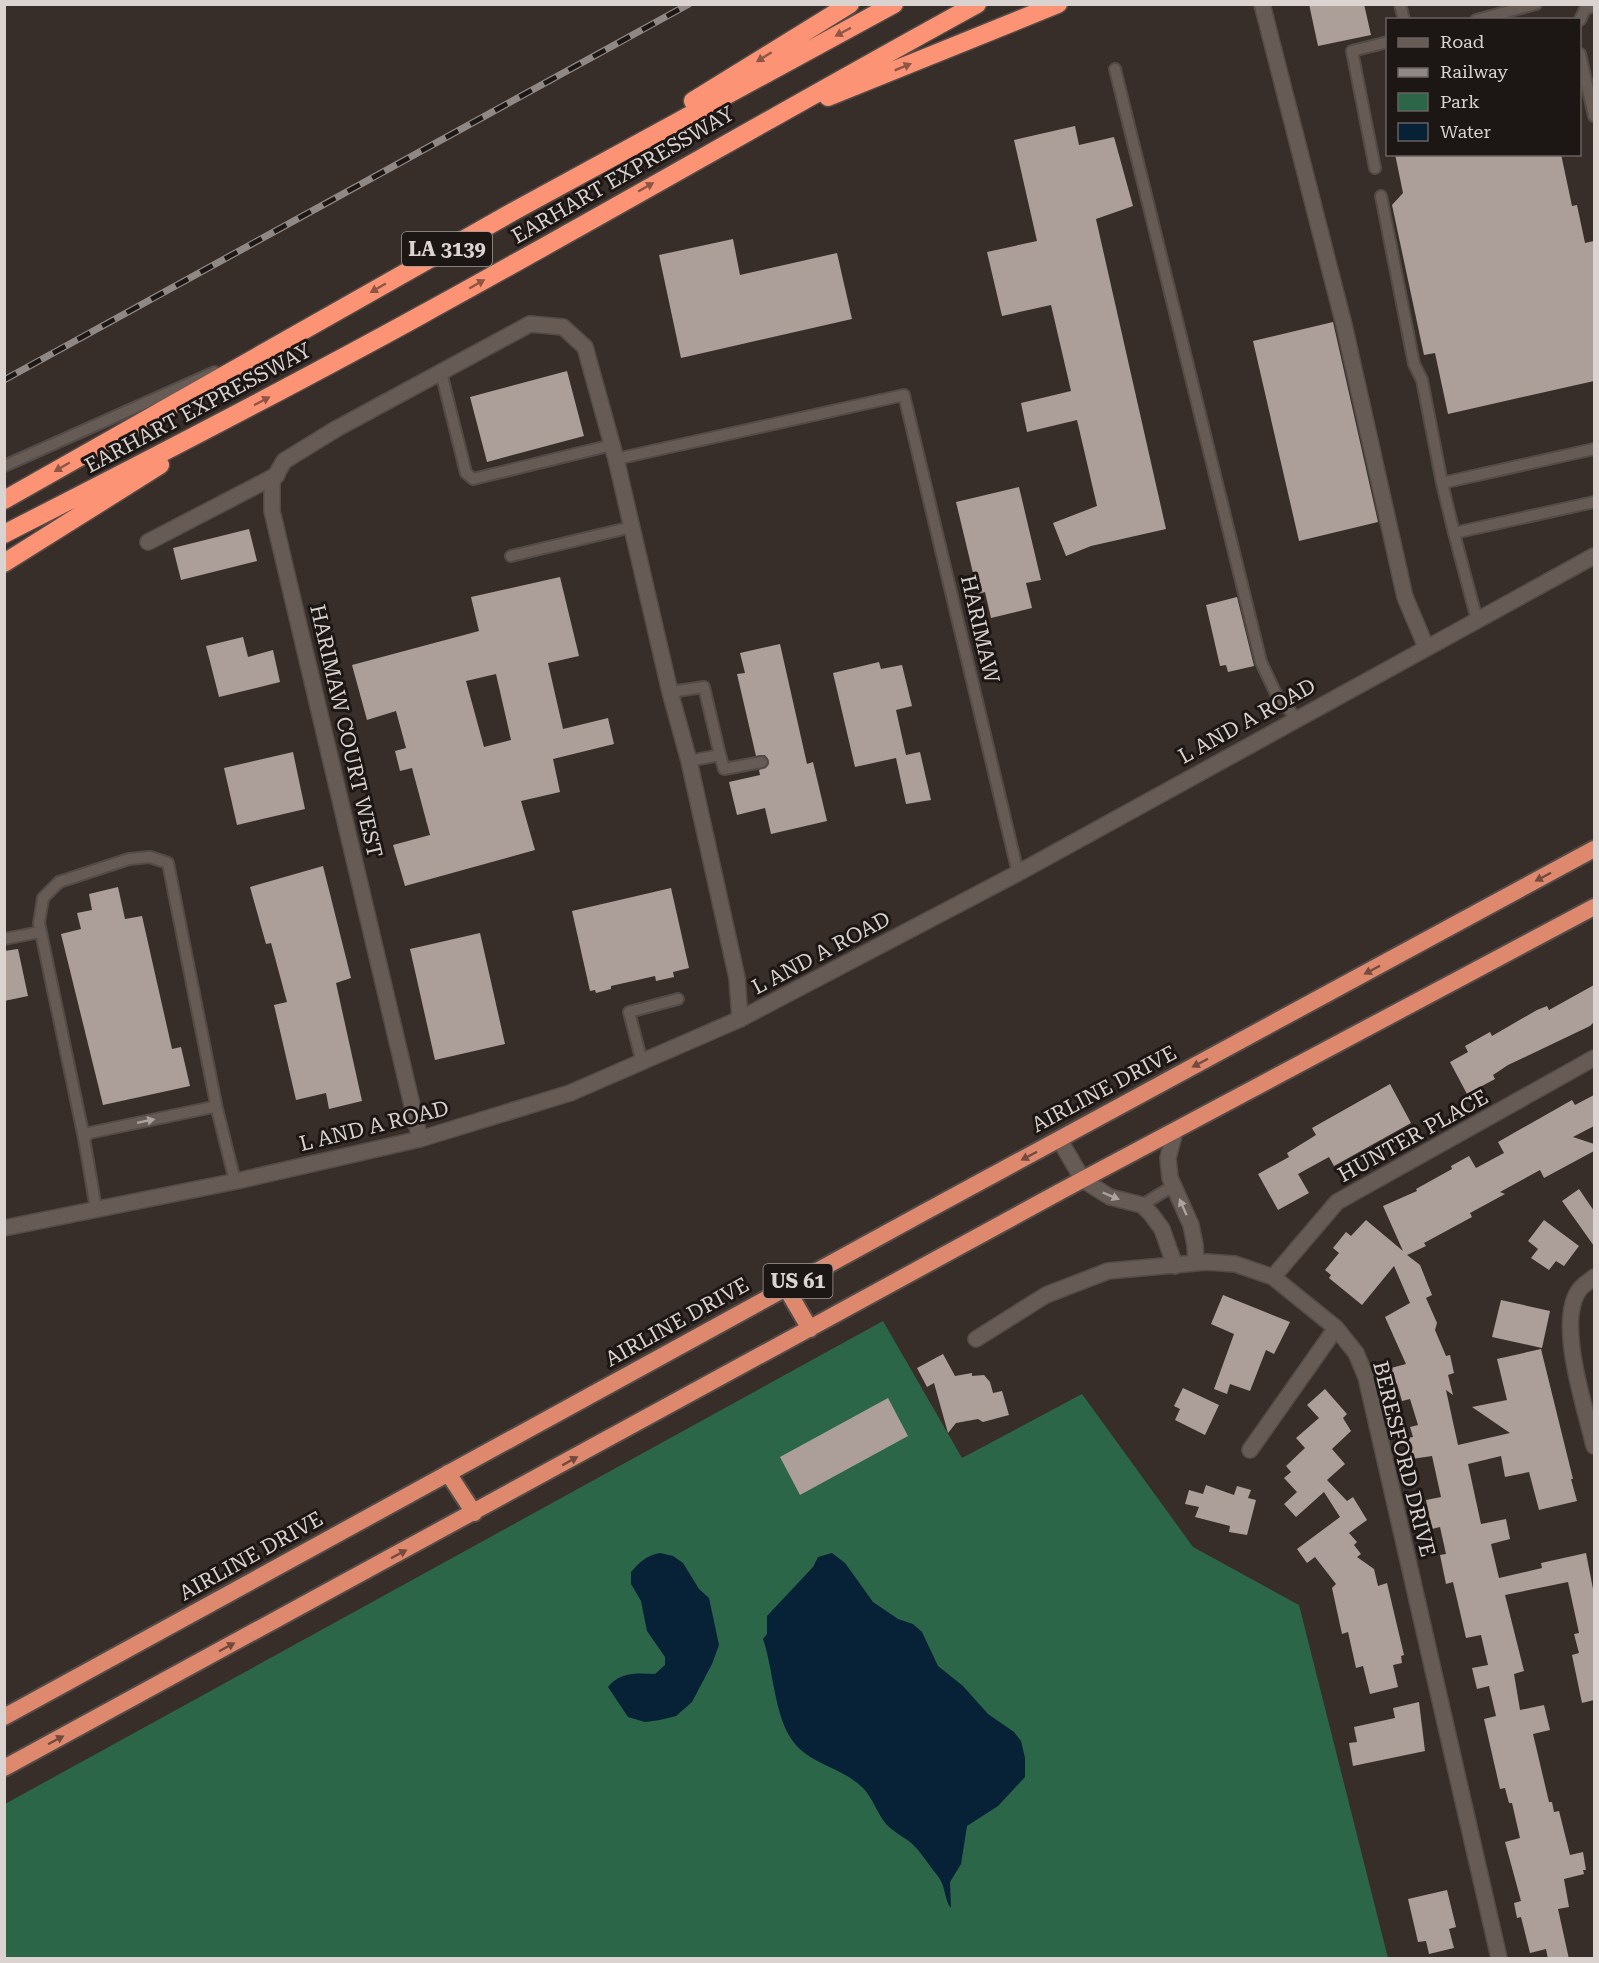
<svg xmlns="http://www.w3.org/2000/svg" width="1599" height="1963" viewBox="0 0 1599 1963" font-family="'Roboto Serif',serif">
<rect width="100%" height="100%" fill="#382e29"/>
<path fill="#2c6648" d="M883,1321l79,137 120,-64 111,153 106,58 89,353h-1383v-154z"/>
<path fill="#072136" d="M660,1553l13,3 10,7 16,26 10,9 10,47 -7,19 -20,38 -16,14 -16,4 -15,2 -17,-5 -20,-30c11,-15 30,-14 47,-13l10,-9v-8l-18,-26 -6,-30 -10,-17v-12c9,-10 16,-17 29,-19z
M832,1553l13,10 28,39 25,17 15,5 9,8 16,34 25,20 25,28 26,18 7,9 4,17v19l-27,29 -31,20 -6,38 -11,18 1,26c-7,-8 -5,-23 -14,-33 -7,-8 -12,-17 -19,-25 -8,-11 -23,-16 -32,-26 -9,-11 -13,-25 -22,-35 -22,-23 -57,-24 -74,-52 -16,-26 -17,-69 -27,-98l4,-5v-18l46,-49 5,-10z"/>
<path fill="#ac9f99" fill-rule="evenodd" d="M1309,4h55l7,31 -53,11z
M1075,126l4,19 35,-8 19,69 -37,13 70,310 -75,17 -25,10 -13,-33 44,-17 -20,-86 -50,12 -6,-29 50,-12 -20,-86 -49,11 -15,-64 50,-11 -23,-101z
M1395,154h166l11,52 5,-1 8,38 9,-2v140l-146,33 -13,-61 -11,2 -32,-150 11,-12z
M733,239l7,36 97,-22 15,66 -171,39 -22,-103z
M1333,322l45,200 -79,19 -46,-200z
M567,371l17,65 -97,26 -17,-65z
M1019,487l22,93 -15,3 6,25 -41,10 -6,-26 -7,2 -22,-92z
M249,529l8,32 -76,19 -8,-32z
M560,577l19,79 -31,7 15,66 45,-11 6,26 -61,15 7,33 -39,9 14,49 -130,36 -12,-41 37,-10 -18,-67 -12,3 -5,-20 11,-3 -10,-37 -29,9 -15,-55 127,-34 -8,-34zM496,674l15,66 -27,7 -18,-66z
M1237,597l17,69 -26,6 -2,-7 -6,1 -14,-61z
M243,637l5,20 25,-7 7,32 -61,15 -13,-51z
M780,644l27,120 6,-2 14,59 -56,13 -6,-26 -28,7 -8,-33 31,-7 -1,-5 10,-6 -4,-9 -9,1 -19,-82 8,-1 -5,-20z
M879,662l2,7 21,-4 10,41 -16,4 10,45 14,-3 11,48 -25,4 -10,-46 -41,9 -22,-94z
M293,752l12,57 -68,16 -13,-57z
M323,866l28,112 -15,5 26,118 -33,8 -3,-16 -30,7 -22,-95 13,-3 -16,-59 -5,1 -16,-57z
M118,887l7,32 17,-3 30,133 9,-2 9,39 -87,19 -42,-171 20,-5 -4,-16 15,-3 -3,-16z
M671,888l18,80 -16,4 1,5 -18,4 -1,-5 -44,10v3l-15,4 -1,-3 -5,1 -18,-80z
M480,933l25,111 -70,16 -25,-111z
M18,949l10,47 -24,5v-50z
M1594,985v37l-4,4 -82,39 -15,10 2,4 -28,15 -17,-32 18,-10 -3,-6 25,-14 2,4 45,-26 10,-4 2,4z
M1390,1084l21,39 -77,43 -5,-9 -31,17 11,19 -31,17 -20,-36 31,-17 -2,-4 29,-18 -4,-7z
M1594,1095v31l-21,11 21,7v7l-50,27 -4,-8 -40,22 5,2 -35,19 2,4 -48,26 2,3 -19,9 13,10 12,30 -6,3 11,25 -2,7 11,26 4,-1 4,18 -6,2 5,20 -7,-5 12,55 52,-12 -38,-26 35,-7 -10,-41 44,-10 32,130h-2l6,22 -38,9 -10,-38 -24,5 -4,-21 -33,8 13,60 25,-5 4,20 -19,5 8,34 43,-10 -1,-5 45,-10 8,41v106l-12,3 -10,-48 7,-2 -5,-19 5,-1 -11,-51 -63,13 19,76 -10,3 6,36 24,-5 6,25 -17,4 16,68h3l2,10 5,-1 11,44 13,-3 3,18h-3l1,4 -20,5 5,28 -11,2 11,50h-21l-2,-10 -16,4 -9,-36 -4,1 -3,-15 7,-2 -16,-59 15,-4 -8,-35h-3l-4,-15 -5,1 -16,-70 12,-3 -7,-30 -12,3 -5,-21 16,-3 -7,-30 -15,3 -13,-56 -7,2 -6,-29 6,-1 -6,-27 -8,2 -6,-29 15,-3 -9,-41 -20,3 -5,-21 6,-1 -3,-10 8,-2 -8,-26 -8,2 -5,-17 -8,-5 -2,-10 19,-5 -21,-47 25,-14 -16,-37 -32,39 -33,-27 2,-3 -6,-5 14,-17 -6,-5 13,-16 5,4 15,-16 37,31 -20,-45 34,-15 -1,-2 36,-20 -1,-3 18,-10 7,12 28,-15 -6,-11 74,-42 3,5z
M1579,1189l15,22v35l-32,-45z
M1544,1220l35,26 -15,20 -8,-5 -7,9 -18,-12 7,-9 -10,-8z
M1223,1295l67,27 -16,32 -8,-4 -16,41 -20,-7 -3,10 -13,-5 20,-55 -23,-10z
M1501,1300l49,11 -8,37 -50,-11z
M943,1354l12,22 17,-3v3l12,-1 6,7 3,11 9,-2 7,24 -26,7 -5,-3 -22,4 -8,10 -14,-50 -7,4 -10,-19z
M1183,1388l36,17 -14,30 -30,-15 5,-11 -6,-3z
M1325,1389l22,25 -4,4 8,13 -19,18 13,15 -18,16 20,21 6,-4 14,23 -18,13 8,9 -3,3 7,9 -4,3 17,12 4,17 9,-3 17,72 -3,1 1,7 -9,2 5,22 -28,7 -7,-28 -7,2 -8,-36 -6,2 -10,-46 4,-4 -21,-27 -8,6 -10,-14 43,-32 -16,-25 -28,25 -12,-13 13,-12 -13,-14 7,-6 -5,-6 19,-18 -9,-10 23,-20 -12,-13z
M888,1398l20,38 -108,59 -20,-38z
M1206,1485l28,10 3,-9 14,4 -3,8 8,2 -9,35 -18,-3 1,-6 -35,-9 4,-10 -14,-3 4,-14 14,4z
M1419,1702l6,49 -72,15 -4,-23 8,-1 -3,-15 41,-9 -2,-10z
M1447,1890l9,37 -7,2 5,19 -25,6 -3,-13 -8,1 -10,-43z"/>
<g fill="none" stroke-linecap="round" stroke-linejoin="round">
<g stroke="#534b47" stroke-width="14">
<path id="service" d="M1400,4l4,16
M1476,20l60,-16
M1580,20l5,-11 9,-3
M1580,54l14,62
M1115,69l146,593 15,32 20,24
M1375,168l-23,-117 36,-9
M1381,196l33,168 8,16 20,103
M441,372l25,101 7,6 139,-34
M1594,449l-152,34 12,50 140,-31
M616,459l288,-64 114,478
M4,466l211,-94
M1454,533l23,87
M511,556l121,-29
M670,692l34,-5 16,68 -31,6
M720,755l4,14 38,-7
M4,939l36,-7
M642,1062l-13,-50 49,-13
M84,1138l-45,-215 4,-25 16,-16 70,-23 21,-2 18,6 49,246
M1142,1205l31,-19
M96,1209l-12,-71 5,-5 124,-26 4,2 18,72"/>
</g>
<g stroke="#534b47" stroke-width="18">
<path id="minor" d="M1262,4l82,321 61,272 21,50
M148,542l129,-67
M1175,1131l-7,27 2,20 21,47 4,20 1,18
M420,1139l-148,-628v-29l12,-21 52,-32 194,-105 33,3 22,20 31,112 54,233 19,69 48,217 3,41
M1059,1139l24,41 27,17 32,8 9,9 11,15 13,37
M1273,1277l64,-75 257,-144
M1594,1277c-4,4 -10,7 -14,12 -25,31 6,121 14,157
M976,1339l70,-44 62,-24 99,-9 28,2 38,13 63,51 20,25 10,24 133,581
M1250,1450l86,-122"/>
</g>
<g stroke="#534b47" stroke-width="18">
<path id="tertiary" d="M4,1228l233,-47 183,-42 150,-46 170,-74 278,-146 576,-317"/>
</g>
<g stroke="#534b47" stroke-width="20">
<path id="trunk" d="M786,1288l24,41
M448,1473l26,40
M4,1717l917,-503 673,-365
M4,1768l1059,-578 531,-283"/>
</g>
<g stroke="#534b47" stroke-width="21">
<path id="motorway" d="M828,97l230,-93
M693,101l157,-97
M4,500l512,-290 378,-206
M4,534c141,-72 281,-144 419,-220 186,-102 368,-208 554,-310
M4,563l156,-98"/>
</g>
<use href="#service" stroke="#675b56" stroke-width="10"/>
<use href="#minor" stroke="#675b56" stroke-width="15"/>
<use href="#tertiary" stroke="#675b56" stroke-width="15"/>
<use href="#trunk" stroke="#de886e" stroke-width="16"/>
<use href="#motorway" stroke="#fb9374" stroke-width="18"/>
<g stroke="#908884" stroke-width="7">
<path id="rail" d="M4,380l685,-376"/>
</g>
<use href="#rail" stroke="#1c1715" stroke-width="4.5" stroke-dasharray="14" stroke-linecap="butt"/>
</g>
<defs><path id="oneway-solid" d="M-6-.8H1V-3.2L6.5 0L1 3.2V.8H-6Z" transform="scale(1.5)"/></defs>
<g fill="#8c5544">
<use href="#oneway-solid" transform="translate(843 32) rotate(152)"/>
<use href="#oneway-solid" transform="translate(764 57) rotate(148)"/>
<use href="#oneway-solid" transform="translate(903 67) rotate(-22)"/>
<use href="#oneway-solid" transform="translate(646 187) rotate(-30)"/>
<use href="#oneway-solid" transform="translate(477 284) rotate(-30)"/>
<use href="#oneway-solid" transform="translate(378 288) rotate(150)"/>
<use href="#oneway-solid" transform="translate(262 401) rotate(-28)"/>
<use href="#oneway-solid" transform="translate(62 467) rotate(150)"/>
</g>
<g fill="#734a3d">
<use href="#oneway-solid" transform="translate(1543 877) rotate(152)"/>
<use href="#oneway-solid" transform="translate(1372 970) rotate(152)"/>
<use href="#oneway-solid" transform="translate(1200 1063) rotate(152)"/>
<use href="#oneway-solid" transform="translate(1029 1156) rotate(152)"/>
<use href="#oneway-solid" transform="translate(570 1461) rotate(-29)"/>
<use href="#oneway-solid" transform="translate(399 1554) rotate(-28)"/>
<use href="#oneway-solid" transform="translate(227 1647) rotate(-28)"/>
<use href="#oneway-solid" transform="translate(56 1740) rotate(-28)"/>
</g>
<g fill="#aca39f">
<use href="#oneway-solid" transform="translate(146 1121) rotate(-12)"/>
<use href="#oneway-solid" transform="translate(1111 1196) rotate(23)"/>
<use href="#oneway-solid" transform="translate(1183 1207) rotate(-114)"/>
</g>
<g text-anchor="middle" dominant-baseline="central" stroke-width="6" stroke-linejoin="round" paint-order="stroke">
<g fill="#1c1715" stroke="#a19b98" stroke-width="1.5">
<rect x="402" y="232" width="90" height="34" rx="4.5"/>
<rect x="763.5" y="1264" width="69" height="34" rx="4.5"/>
</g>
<g font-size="20" font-weight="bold" fill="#dad3d0">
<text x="447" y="249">LA 3139</text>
<text x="798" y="1281">US 61</text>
</g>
<g font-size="21" fill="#dad3d0" stroke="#1c1715">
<text transform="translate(623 175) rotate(-30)">EARHART EXPRESSWAY</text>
<text transform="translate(198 408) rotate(-28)">EARHART EXPRESSWAY</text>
<text transform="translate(980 629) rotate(77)">HARIMAW</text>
<text transform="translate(1247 721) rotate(-29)">L AND A ROAD</text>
<text transform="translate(346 731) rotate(77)">HARIMAW COURT WEST</text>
<text transform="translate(821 953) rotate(-28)">L AND A ROAD</text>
<text transform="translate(1104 1089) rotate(-28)">AIRLINE DRIVE</text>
<text transform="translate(374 1126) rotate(-14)">L AND A ROAD</text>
<text transform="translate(1413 1136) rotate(-29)">HUNTER PLACE</text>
<text transform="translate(677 1322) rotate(-29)">AIRLINE DRIVE</text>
<text transform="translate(1404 1459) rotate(76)">BERESFORD DRIVE</text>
<text transform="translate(251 1556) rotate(-29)">AIRLINE DRIVE</text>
</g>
</g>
<rect width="1599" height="1963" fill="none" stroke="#dad3d0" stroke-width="12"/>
<rect x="1386" y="18" width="195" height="138" fill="#1c1715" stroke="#686260" stroke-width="1.5"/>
<rect x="1398" y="38" width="30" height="9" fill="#675b56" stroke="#686260" stroke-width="1.5"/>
<text x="1440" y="48" font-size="18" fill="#dad3d0">Road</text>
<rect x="1398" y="68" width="30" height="9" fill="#908884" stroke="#686260" stroke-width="1.5"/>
<text x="1440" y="78" font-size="18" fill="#dad3d0">Railway</text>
<rect x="1398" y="93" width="30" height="18" fill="#2c6648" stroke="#686260" stroke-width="1.5"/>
<text x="1440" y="108" font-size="18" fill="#dad3d0">Park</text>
<rect x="1398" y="123" width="30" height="18" fill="#072136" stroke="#686260" stroke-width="1.5"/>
<text x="1440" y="138" font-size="18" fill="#dad3d0">Water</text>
</svg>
